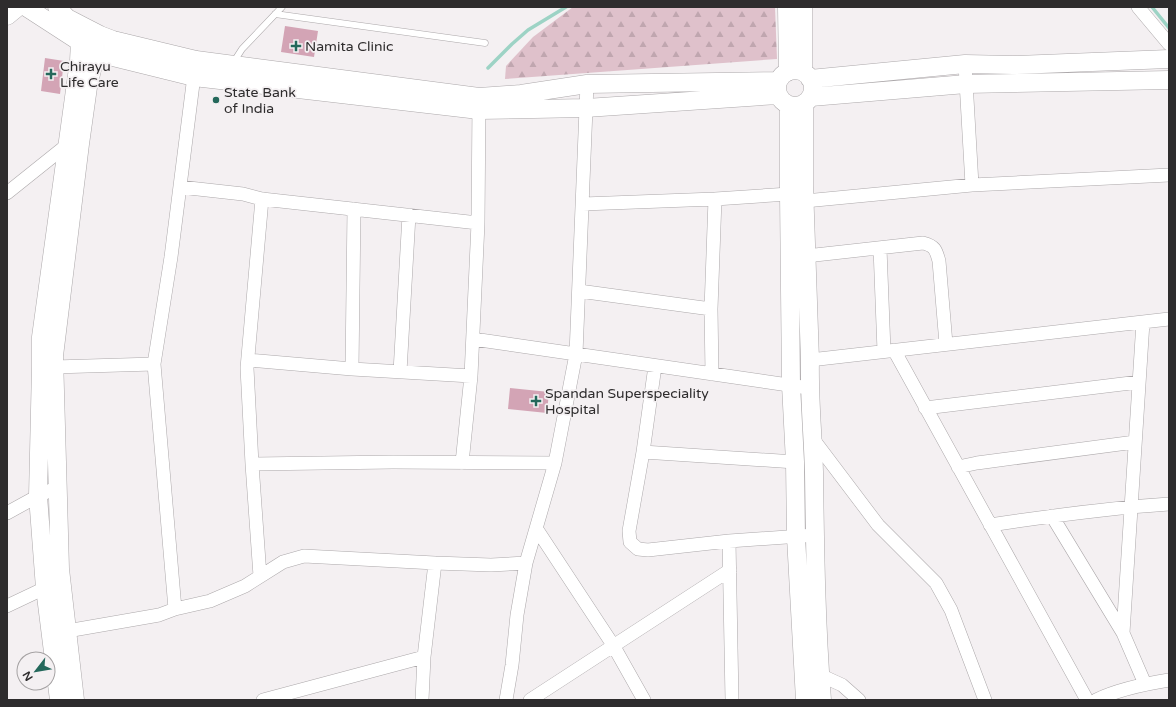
<svg xmlns="http://www.w3.org/2000/svg" width="1176" height="707" viewBox="0 0 1176 707" font-family="'Varela Round',sans-serif">
<defs>
<pattern id="forest-firs" width="22" height="20" patternUnits="userSpaceOnUse"><rect width="22" height="20" fill="#dfc1cb"/><path d="M5 1l3.5 6h-7zM16 11l3.5 6h-7z" fill="#c0a6af"/></pattern>
</defs>
<rect width="100%" height="100%" fill="#f4f0f2"/>
<path fill="url(#forest-firs)" d="M573,7h202l2,52 -272,20 1,-13 27,-29z"/>
<g fill="none" stroke-linecap="round" stroke-linejoin="round">
<path stroke="#9dd3c5" stroke-width="3.5" d="M1152,7l17,21
M488,68l24,-24 16,-14 38,-23"/>
</g>
<path fill="#d3a4b5" d="M285,26l33,5 -4,26 -33,-5z
M45,58l19,3 -4,33 -19,-3z
M510,388l39,4 -2,21 -39,-4z"/>
<g fill="none" stroke-linecap="round" stroke-linejoin="round">
<g stroke="#aca8aa" stroke-width="7">
<path id="lane" d="M275,14l210,29
M233,63l9,-14 40,-42"/>
</g>
<g stroke="#aca8aa" stroke-width="14">
<path id="street" d="M1138,7l31,37
M965,64l7,121
M180,187l63,7 19,5 216,24 1,-121
M7,193l60,-48
M715,199l74,-5
M805,201l167,-16 197,-10
M880,248l4,103
M806,256l117,-13c12,3 13,7 16,18l7,83
M579,291l132,18 4,-110 -132,5
M711,309l1,65
M473,339l336,49
M894,350l193,350
M248,360l104,9 119,7 7,-153
M810,360l359,-41
M655,366l-12,86 -14,79 1,11 8,7 10,1 81,-9
M54,367l100,-3
M352,369l2,-160
M400,372l9,-157
M925,408l214,-26
M813,439l65,86 58,58 15,27 34,90
M643,452l152,10
M462,463l9,-87
M252,464l141,-2 162,1
M958,467l19,-4 158,-21
M7,513l31,-17 20,-9
M1052,516l71,117 22,51
M990,525c60,-9 119,-17 179,-21
M536,528l77,117 31,55
M260,576l-8,-112 -5,-96 15,-169
M7,606l38,-18
M175,609l-21,-245 17,-107 24,-189
M67,631l92,-16 16,-6 35,-8 35,-15 38,-24 21,-6 131,7 56,2 35,-2
M1123,633l20,-311
M820,675l22,10 17,15
M263,700l161,-43
M422,700l2,-43 11,-94
M506,700l6,-35 5,-50 9,-52 29,-100 21,-109 11,-270
M530,700l200,-130
M732,700l-3,-159 86,-6
M1096,700c23,-11 48,-16 73,-20"/>
</g>
<g stroke="#aca8aa" stroke-width="19">
<path id="secondary" d="M26,7l54,35 16,8 17,7 81,20 285,33 107,-2 192,-13
M57,7l10,11 33,17 13,5 83,20 283,37 42,-3 66,-10 191,-3
M787,7l1,65
M803,7v65
M7,16l11,-9
M777 88a18 18 0 1 1 36 0a18 18 0 1 1-36 0Z
M810,79l155,-15 48,1 156,-6
M811,97l155,-13 203,-4
M804,104v82l6,174c-1,38 3,75 4,112 1,76 2,152 8,228
M789,106v88l2,191 4,77 1,75 9,163
M59,700l-14,-112 -7,-92 3,-129v-30l38,-276 1,-19 3,-11
M75,700l-15,-131 -6,-213 26,-212 8,-57 11,-48"/>
</g>
<use href="#lane" stroke="#fff" stroke-width="6"/>
<use href="#street" stroke="#fff" stroke-width="13"/>
<use href="#secondary" stroke="#fff" stroke-width="18"/>
</g>
<g fill="#24685b" stroke="#f4f0f2" stroke-width="1.5">
<path d="M294 40h4v4h4v4h-4v4h-4v-4h-4v-4h4z"/>
<path d="M49 68h4v4h4v4h-4v4h-4v-4h-4v-4h4z"/>
<circle cx="216" cy="100" r="4"/>
<path d="M534 395h4v4h4v4h-4v4h-4v-4h-4v-4h4z"/>
</g>
<g text-anchor="middle" dominant-baseline="central" stroke-width="3.5" stroke-linejoin="round" paint-order="stroke">
<g font-size="14" fill="#2e2c2d" stroke="#f4f0f2" text-anchor="start">
<text x="305" y="46">Namita Clinic</text>
<text x="60" y="66">Chirayu<tspan x="60" dy="16">Life Care</tspan></text>
<text x="224" y="92">State Bank<tspan x="224" dy="16">of India</tspan></text>
<text x="545" y="393">Spandan Superspeciality<tspan x="545" dy="16">Hospital</tspan></text>
</g>
</g>
<rect width="1176" height="707" fill="none" stroke="#2e2c2d" stroke-width="16"/>
<g transform="translate(36 671) rotate(239)"><circle r="19" fill="#f4f0f2" stroke="#a5a2a3"/>
<path d="M0-3L7 15L0 10L-7 15Z" fill="#24685b"/>
<text y="-6" font-size="11" font-weight="bold" text-anchor="middle" fill="#2e2c2d">N</text>
</g>
</svg>
